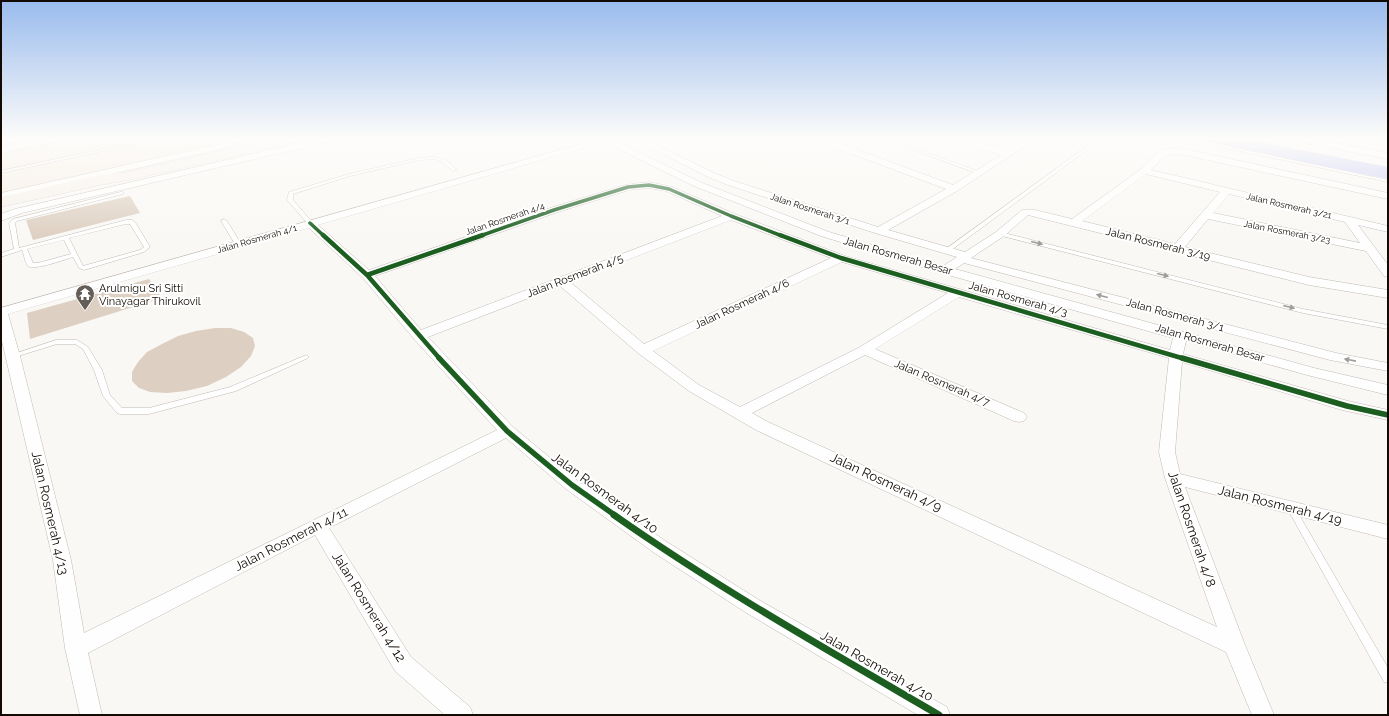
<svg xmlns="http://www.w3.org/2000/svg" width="1389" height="716" viewBox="0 0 1389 716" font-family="Raleway,sans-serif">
<rect width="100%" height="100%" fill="#faf8f5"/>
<path fill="#f6ede4" d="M1,139h271l-271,59z"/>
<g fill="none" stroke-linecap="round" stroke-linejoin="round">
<path fill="#c3c6f4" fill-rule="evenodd" d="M1205,139h40l143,28v12l-173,-34 -7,-2z"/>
</g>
<path fill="#ddcfc1" d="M130,196l10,17 -107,27 -7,-20z
M149,279l13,19 -132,41 -3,-26z
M215,328h16l13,4 9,6 2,8 -4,10 -10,11 -15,10 -19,9 -21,5 -19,2 -17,-1 -11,-4 -7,-7v-9l6,-10 9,-10 15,-8 16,-8 18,-5z"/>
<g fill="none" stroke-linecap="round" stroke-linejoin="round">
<g stroke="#c0bab4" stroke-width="1">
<path id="service" d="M150,139h8l-157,34v-2z
M884,139h6l90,33 -4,1z
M1097,139h5l-152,112h-4v-2z
M1185,139h8l195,41v2l-201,-42z
M434,157l12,3 11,10 -4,1 -11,-9 -8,-3 -15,1 -69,16 -57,18v6l19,22v2h-4l-21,-24 2,-8 60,-18 70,-16z
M121,192h2v2l-106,27 -2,2 4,25 107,-28h6l3,2 15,25 -6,5 -60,18 -5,-2 -6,-11c-7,2 -39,14 -45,9 -3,-3 -4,-12 -6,-16l-21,7v-4l13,-4 -5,-26 4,-4zM126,224h4l14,23 -4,3 -57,16 -14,-28zM64,240l7,14 -33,9h-5l-6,-14z
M224,219l3,2 14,23 -1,1 -2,1 -3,-2 -14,-23z
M1000,232l303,77 85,16v4l-85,-16 -305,-78 -1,-1z
M56,340h21l11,7 14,23 8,25 12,13h27l81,-21 74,-31 2,-1 3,2 -1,1 -72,33 -87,23h-29l-3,-1 -14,-17 -9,-26 -11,-21 -8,-5h-18l-42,13 -2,1 -3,-2 1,-1z
M1291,505l3,1 94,162v15l-4,-1 -97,-174 1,-2z"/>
</g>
<g stroke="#c0bab4" stroke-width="1">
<path id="minor" d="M41,139h16l-4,3 -52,11v-6z
M230,139h10l-14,9 -225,51v-6l219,-49z
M317,139h15l-4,3 -306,71 -21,8v-7l14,-5z
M598,139h13l89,43 129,50 114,34 14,-9 -82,-24 -147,-48 -20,-8 -74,-38h11l69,34 20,8 144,46 68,-38 -129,-48 -1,-2h12l125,46 48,-30 -43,-14 -1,-2h12l38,12 19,-12h10l-79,52 -69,39 77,22 31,-20 26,-22h13l37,9 69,-50 18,-18 14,-3 16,2 199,43v6l-199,-43c-23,-3 -22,-3 -38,14l237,56v6l-30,-7 30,40v12l-4,-1 -18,-25 -158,-32 -23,28 124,30 79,13v8l-79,-13 -281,-70 -24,21 -33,22 365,95 52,10v8l-58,-11 -366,-97 -9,6 359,99 74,17v10l-81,-20 -121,-34 -3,13 165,47 40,9v10l-46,-10 -160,-48 -7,90 5,22 208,51v14l-203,-52 60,158 29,70h-22l-26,-63 -470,-222 -67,-39 -51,-38 -78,-67 -132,51 85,90 65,54 89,61 92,58 188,107 3,8h-32l-173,-103 -92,-60 -87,-63 -60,-51 -177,90 82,129 59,50 3,8h-28l-50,-44 -80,-136 -227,118 14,62h-22l-15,-67 -12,-88 -52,-223v-29zM604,142l90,44 127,50 120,37 232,65 -3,12 -325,-94 -110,-42 -63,-27 -23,-5 -24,3 -75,23 -181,62 -51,-45zM1146,174l74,18 -45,52 -93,-23zM649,188l17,3 56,25 -301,114 -46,-54 183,-64 71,-22zM1229,194l116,28 15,21 -147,-30zM731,220l100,38 -187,86 -74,-62zM309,228l54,50 51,61 83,91 -413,203 -13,-73 -51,-204 -12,-42zM842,262l106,31 -88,54 -120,60 -41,-22 -46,-34zM959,297l210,61 -10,94 6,26 52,149 -449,-205 -16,-9 113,-58 149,66 5,1 5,-1 3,-4 -3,-4 -149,-64z
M1295,139h17l76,14v6l-89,-17z"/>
</g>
<g stroke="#d8d5d2" stroke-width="1">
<path id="primary" d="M274,139h25l-2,3 -5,1 -163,37 -29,5 -99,22v-10l99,-22 29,-3z"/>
</g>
<use href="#service" fill="#fefefe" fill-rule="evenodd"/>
<use href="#minor" fill="#fefefe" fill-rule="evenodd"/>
<use href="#primary" fill="#f7f1ec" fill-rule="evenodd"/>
<g stroke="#fff" stroke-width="5">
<path id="cycleway-far3" d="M310,223l14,13
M480,236l74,-26 74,-23 21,-2 20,4 62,27 51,20"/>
</g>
<g stroke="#fff" stroke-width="6">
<path id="cycleway-far2" d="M323,235l44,40 73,84
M780,235l61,23 344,101
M367,275l116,-40"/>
</g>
<g stroke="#fff" stroke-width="8">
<path id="cycleway-far1" d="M439,358l68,73 65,54 44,31
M1182,358l165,48 41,9"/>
</g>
<g stroke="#fff" stroke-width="10">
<path id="cycleway" d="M614,515c104,73 215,136 325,200"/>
</g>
<use href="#cycleway-far3" stroke="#1b5e20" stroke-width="3.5"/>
<use href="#cycleway-far2" stroke="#1b5e20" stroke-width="4.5"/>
<use href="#cycleway-far1" stroke="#1b5e20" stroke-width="5.5"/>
<use href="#cycleway" stroke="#1b5e20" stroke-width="7"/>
</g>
<defs><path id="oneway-solid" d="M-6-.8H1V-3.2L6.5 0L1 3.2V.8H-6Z"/></defs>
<g fill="#a09c9a">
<use href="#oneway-solid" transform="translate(1037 243) rotate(14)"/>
<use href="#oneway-solid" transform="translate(1163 275) rotate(14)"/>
<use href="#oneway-solid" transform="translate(1102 296) rotate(-165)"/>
<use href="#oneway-solid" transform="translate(1289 307) rotate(14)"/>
<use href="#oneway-solid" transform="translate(1350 360) rotate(-169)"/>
</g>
<linearGradient id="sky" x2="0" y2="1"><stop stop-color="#99bbed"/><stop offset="0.58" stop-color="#fdfcfa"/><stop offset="1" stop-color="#fdfcfa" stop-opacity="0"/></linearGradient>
<rect width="1389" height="239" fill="url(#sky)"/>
<defs>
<g id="temple-pin" transform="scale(1)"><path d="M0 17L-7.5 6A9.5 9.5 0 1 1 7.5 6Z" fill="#645d58" stroke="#fff"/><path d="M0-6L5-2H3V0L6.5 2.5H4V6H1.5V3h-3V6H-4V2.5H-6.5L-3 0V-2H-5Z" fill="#fff"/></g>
</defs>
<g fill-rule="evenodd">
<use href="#temple-pin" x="85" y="294"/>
</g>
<g text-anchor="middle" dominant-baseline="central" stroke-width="4" stroke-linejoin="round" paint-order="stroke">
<g font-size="9" fill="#130a03" stroke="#fff">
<text transform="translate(1289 206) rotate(13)">Jalan Rosmerah 3/21</text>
<text transform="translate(810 209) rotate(18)">Jalan Rosmerah 3/1</text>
<text transform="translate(505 219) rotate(-19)">Jalan Rosmerah 4/4</text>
<text transform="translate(1287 232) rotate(11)">Jalan Rosmerah 3/23</text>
<text transform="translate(257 239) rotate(-16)">Jalan Rosmerah 4/1</text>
</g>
<g font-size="11" fill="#130a03" stroke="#fff">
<text transform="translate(1158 244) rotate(14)">Jalan Rosmerah 3/19</text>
<text transform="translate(898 256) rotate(16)">Jalan Rosmerah Besar</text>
<text transform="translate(575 276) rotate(-21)">Jalan Rosmerah 4/5</text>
<text transform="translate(1018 299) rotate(16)">Jalan Rosmerah 4/3</text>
<text transform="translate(742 304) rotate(-25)">Jalan Rosmerah 4/6</text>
<text transform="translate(1175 315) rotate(15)">Jalan Rosmerah 3/1</text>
<text transform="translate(1210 343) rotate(16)">Jalan Rosmerah Besar</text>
<text transform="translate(942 383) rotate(23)">Jalan Rosmerah 4/7</text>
</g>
<g font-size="11" fill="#130a03" stroke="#fff" text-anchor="start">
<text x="99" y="288">Arulmigu Sri Sitti<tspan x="99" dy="13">Vinayagar Thirukovil</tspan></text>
</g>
<g font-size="13" fill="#130a03" stroke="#fff">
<text transform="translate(886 482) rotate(25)">Jalan Rosmerah 4/9</text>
<text transform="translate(605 493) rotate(36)">Jalan Rosmerah 4/10</text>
<text transform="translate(1280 505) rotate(14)">Jalan Rosmerah 4/19</text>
<text transform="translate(50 513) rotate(77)">Jalan Rosmerah 4/13</text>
<text transform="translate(1192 529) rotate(71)">Jalan Rosmerah 4/8</text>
<text transform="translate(291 539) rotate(-27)">Jalan Rosmerah 4/11</text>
<text transform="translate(369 607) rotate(58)">Jalan Rosmerah 4/12</text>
<text transform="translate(877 666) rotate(30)">Jalan Rosmerah 4/10</text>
</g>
</g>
<rect width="1389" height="716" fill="none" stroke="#130a03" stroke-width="4"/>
</svg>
